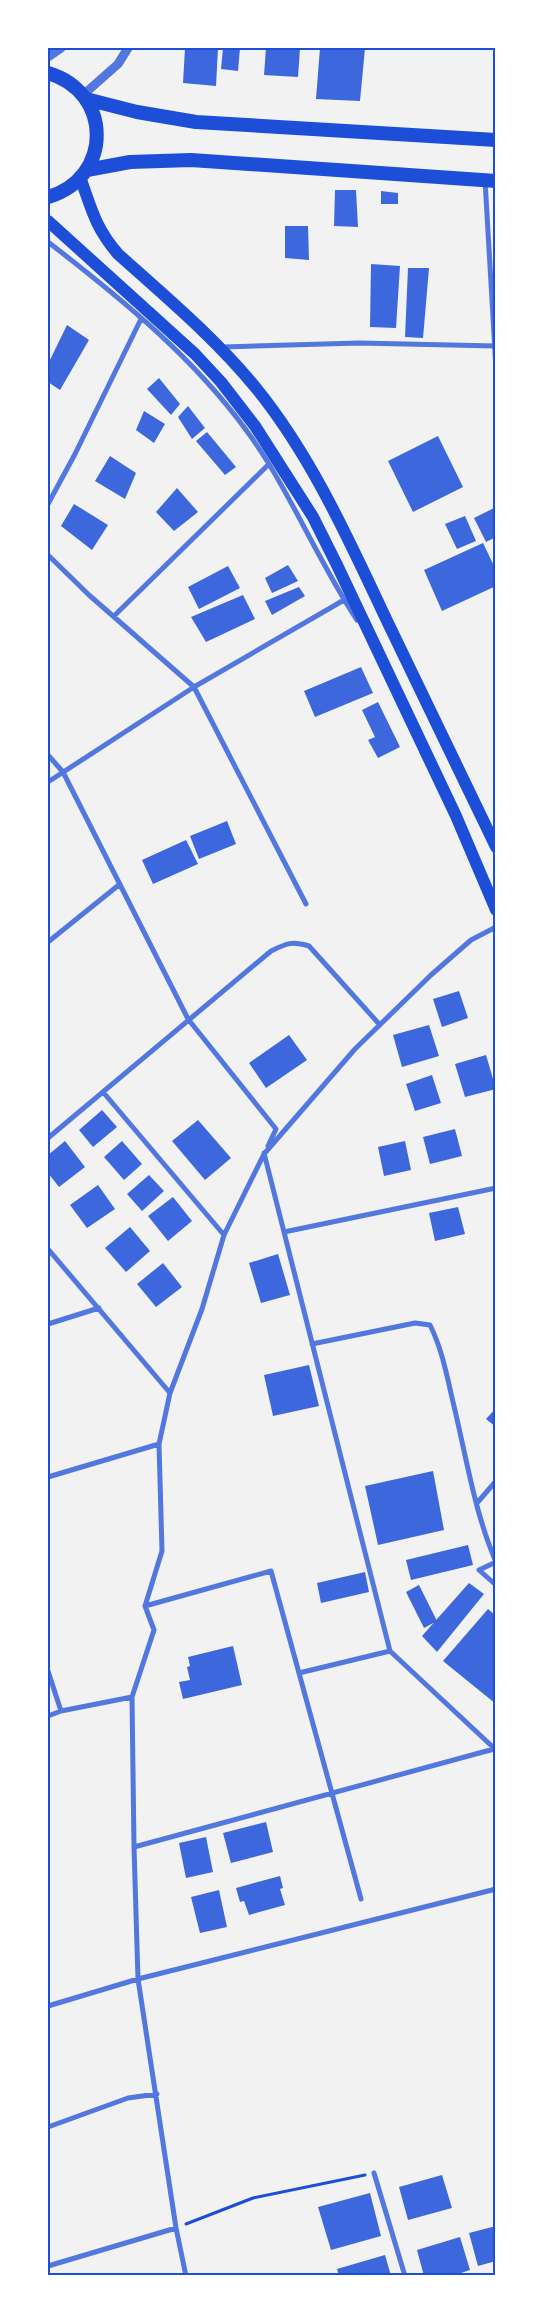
<svg xmlns="http://www.w3.org/2000/svg" width="543" height="2323" viewBox="0 0 543 2323" font-family="Merriweather,serif">
<rect width="100%" height="100%" fill="#f2f2f2"/>
<path fill="#3d67dc" d="M185,48h33l-2,38 -33,-3z
M223,48h17l-2,23 -17,-2z
M266,48h34l-2,29 -34,-2z
M320,48h45l-5,53 -44,-2z
M335,190h21l2,37 -24,-1z
M381,191l17,2v11h-17z
M285,226h23l1,34 -24,-2z
M371,264l29,2 -4,62 -26,-1z
M408,268h21l-6,70 -18,-1z
M67,325l22,15 -29,50 -12,-8v-18z
M159,378l21,26 -9,11 -24,-26z
M188,406l17,22 -13,11 -14,-22z
M144,411l21,13 -11,19 -18,-13z
M207,432l29,35 -11,8 -29,-34z
M438,436l25,51 -50,25 -25,-51z
M110,456l26,17 -11,26 -30,-18z
M177,488l21,24 -24,19 -18,-19z
M74,504l34,21 -16,25 -31,-24z
M496,507v30l-10,5 -12,-24z
M465,516l11,25 -19,8 -12,-25z
M483,543l13,27v16l-54,25 -18,-41z
M288,565l10,16 -26,12 -7,-15z
M228,566l12,22 -41,21 -11,-22z
M299,587l6,9 -33,19 -7,-14z
M243,595l12,24 -49,23 -15,-25z
M361,667l12,26 -58,24 -11,-26z
M378,702l22,45 -22,11 -10,-18 7,-3 -13,-27z
M227,821l9,23 -37,15 -9,-23z
M186,840l12,24 -45,20 -11,-24z
M459,991l9,27 -26,9 -9,-28z
M429,1025l10,31 -37,11 -9,-32z
M289,1035l18,25 -41,28 -17,-25z
M486,1055l10,34 -31,8 -10,-33z
M432,1075l9,28 -26,8 -9,-27z
M102,1110l15,17 -24,20 -14,-17z
M198,1120l33,38 -26,22 -33,-39z
M455,1129l7,27 -32,8 -7,-27z
M65,1141l20,26 -26,20 -11,-14v-18z
M122,1141l20,23 -18,16 -20,-23z
M405,1141l6,29 -27,6 -6,-29z
M149,1175l15,16 -22,20 -15,-17z
M98,1185l17,24 -28,19 -17,-23z
M173,1197l19,24 -24,20 -20,-25z
M458,1207l7,27 -30,7 -6,-28z
M130,1227l20,24 -24,21 -21,-24z
M278,1254l12,41 -29,8 -12,-40z
M163,1263l19,24 -26,20 -19,-23z
M309,1365l10,41 -46,10 -9,-41z
M496,1408v19l-10,-8z
M433,1471l11,59 -66,15 -13,-59z
M468,1545l5,20 -62,15 -5,-20z
M365,1572l4,20 -48,11 -4,-20z
M469,1583l15,11 -47,58 -15,-16z
M419,1585l18,36 -13,7 -18,-36z
M488,1609l8,7v88l-53,-43z
M233,1646l9,39 -59,14 -4,-17 11,-2 -3,-13 3,-1 -2,-9z
M266,1822l7,30 -42,11 -8,-30z
M206,1837l7,35 -27,6 -7,-35z
M280,1876l3,12 -3,1 5,16 -36,10 -5,-14 -4,1 -4,-14z
M219,1890l8,37 -27,6 -9,-36z
M442,2175l10,33 -44,12 -9,-33z
M370,2193l11,43 -50,14 -13,-43z
M496,2226v35l-18,5 -9,-33z
M460,2237l10,33 -18,6h-28l-7,-26z
M385,2255l6,21h-52l-2,-7z"/>
<g fill="none" stroke-linecap="round" stroke-linejoin="round">
<path stroke="#1d4ed8" stroke-width="3" d="M186,2224l67,-26 112,-23"/>
<path stroke="#5277de" stroke-width="5" d="M485,180l11,189
M48,242c82,63 166,132 221,222 31,51 55,106 88,156
M223,347l136,-4 137,3
M48,504l27,-50 66,-135
M48,555l41,40 105,92 112,217
M114,616l155,-152
M48,755l15,17 125,247 88,110 -8,17
M48,782l146,-95 150,-87
M48,942l72,-58
M103,1092l121,143
M48,1138l223,-187c16,-8 21,-10 38,-5l71,79
M264,1153l126,498 106,99
M284,1232l212,-44
M48,1249l122,144
M48,1324l51,-16
M312,1344l103,-21 15,2c12,24 17,51 23,77 13,53 21,109 43,160
M48,1477l111,-33
M477,1503l19,-22
M496,1562l-17,8 17,15
M145,1606l126,-35 90,328
M48,1671l13,40
M299,1673l91,-22
M48,1716l13,-5 71,-14
M134,1847l360,-98
M48,2006l90,-27 358,-90
M48,2127l80,-29 29,-4
M374,2173l31,103
M48,2266l128,-38
M186,2276l-10,-48 -38,-249 -4,-132 -2,-150 22,-67 -9,-24 17,-55 -3,-107 11,-51 32,-84 22,-74 40,-81 91,-105 76,-74 40,-35 25,-13"/>
<path stroke="#5277de" stroke-width="9" d="M48,57l13,-9
M83,95l35,-31 10,-16"/>
<path stroke="#1d4ed8" stroke-width="12" d="M80,177c12,33 15,50 38,77 48,43 97,84 138,134 57,70 95,157 133,237 35,74 71,148 107,222
M48,221l147,133 26,28 34,44 58,91 24,48 119,251 40,94"/>
<path stroke="#1d4ed8" stroke-width="14" d="M48,73c65,19 65,105 0,124
M86,99l51,13 59,10 300,18
M87,170l43,-8 61,-2 305,21"/>
</g>
<rect width="543" height="2323" fill="none" stroke="#ffffff" stroke-width="98"/>
<rect x="49" y="49" width="445" height="2225" fill="none" stroke="#1d4ed8" stroke-width="2"/>
</svg>
